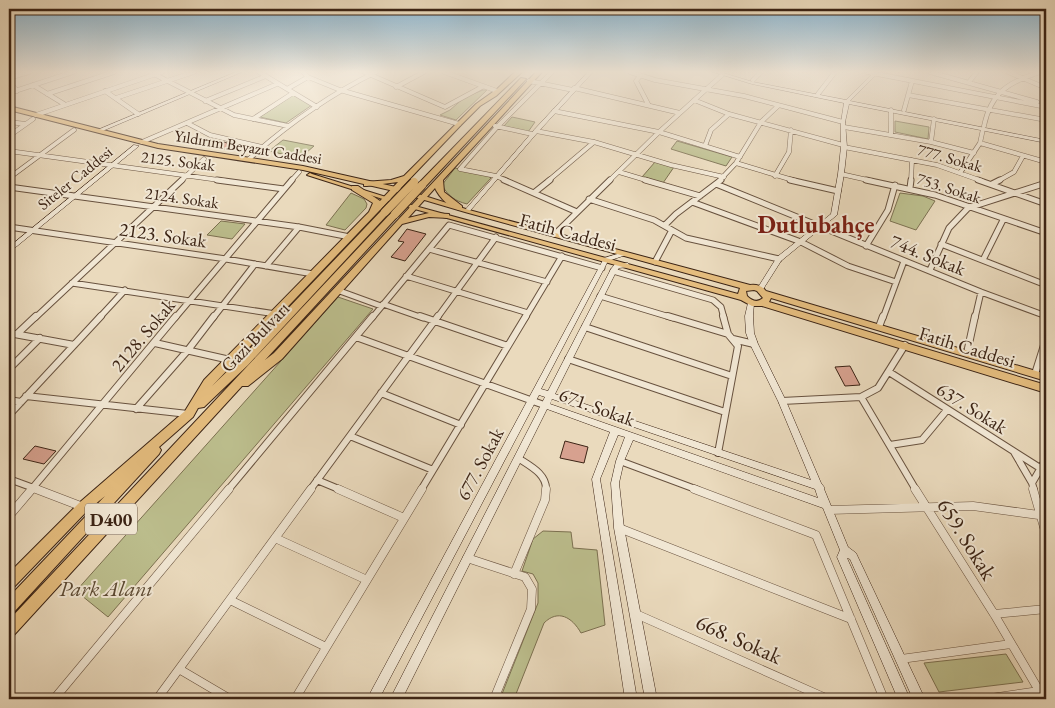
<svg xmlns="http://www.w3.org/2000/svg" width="1055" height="708" viewBox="0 0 1055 708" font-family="'EB Garamond',serif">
<rect width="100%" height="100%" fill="#eadabd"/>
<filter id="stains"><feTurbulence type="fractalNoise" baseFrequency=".004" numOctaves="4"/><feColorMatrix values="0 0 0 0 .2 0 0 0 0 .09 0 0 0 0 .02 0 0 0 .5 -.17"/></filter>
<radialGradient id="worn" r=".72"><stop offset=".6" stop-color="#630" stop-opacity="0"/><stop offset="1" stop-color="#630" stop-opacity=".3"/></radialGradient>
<path fill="#bcbe8d" stroke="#7c7151" d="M483,90h4l-31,30 -16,-5 10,-5 15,-13z
M293,95l19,10 -26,18 -26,-6z
M512,117l23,5 -7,10 -24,-6z
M895,121l34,6 -1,12 -33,-7z
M283,140l31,6 -14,12 -31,-7z
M677,141l55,16 -6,9 -55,-17z
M655,162l19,5 -11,16 -21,-6z
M455,168l32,7 4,3 -24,26c-12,-3 -19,-8 -25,-19z
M351,193l13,6 3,5 -1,4 -21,22 -19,-5z
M900,193l23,3 12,5 -19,29 -26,-9z
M221,221l24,3 -13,15 -25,-4z
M338,297l35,12 -265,308 -32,-26z
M543,531l28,1 2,16 24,2 8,75 -24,8c-9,-16 -23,-24 -37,-10l-30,76h-14l38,-96v-20l-5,-9 -11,-3 11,-32z
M1006,654l17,28 -84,10 -15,-29z"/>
<path fill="#d7a18f" stroke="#3c2415" d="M216,140l5,1 18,6 -9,3 -22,-4z
M407,229l19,5 -21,27 -14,-4 13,-15 -6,-1z
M850,366l10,19 -15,1 -10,-19z
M565,441l23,6 -4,16 -24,-5z
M35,446l21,5 -12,13 -21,-5z"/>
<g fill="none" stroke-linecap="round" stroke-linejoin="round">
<g stroke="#68523f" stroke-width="5">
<path id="street-far3" d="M150,72l84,43 54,11
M259,72l58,35
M364,72l81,35 37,-20
M444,72l53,19
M630,72l25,8 89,16 99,26
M867,72l179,35
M930,72l107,30
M1008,72l38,16
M640,76l-4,5 12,23
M308,77l32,13 119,34
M9,78l20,-6
M753,80l8,-8
M9,81l8,10
M529,81l44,9
M969,82l8,-10
M33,85l31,19
M396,87l28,-15
M574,88l106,25
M287,89l21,-12 -5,-5
M105,91l33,23
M9,93l64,-21
M47,94l67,-22
M818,94l17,-22
M908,95l138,25
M116,98l78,-26
M694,100l35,14 114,31
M205,101l61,-25
M891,110v25
M904,110l8,-29
M554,111l105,21 81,25
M36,115l126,-43
M253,119l40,-26
M9,122l17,2
M187,123l23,12 52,12
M495,126l37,8
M984,126c7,-34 25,-44 56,-54
M844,127l87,15 43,11
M536,131l58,11 77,23 53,12
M9,136l24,-17
M142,142l135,-58
M931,142l3,-23
M980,143l66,19
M705,146l6,-16 18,-16
M844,147l93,18 45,16
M9,151l217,30
M249,159c39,-35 80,-64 127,-87
M736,163l60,18
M619,172l30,9
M960,173l20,-30 3,-14
M841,174l31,7
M775,176l14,-24 2,-22
M9,178l65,-48
M181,181l23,-22
M291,181l8,-9
M507,181l-11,-5 -36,-7 37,-42 55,-55
M548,181l46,-39
M609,181l50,-49 63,-57
M719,181l17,-18 25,-41 17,-16
M911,181l1,-21
M998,181l16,-9 9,-16"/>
</g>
<g stroke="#68523f" stroke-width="7">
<path id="street-far2" d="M217,180l67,9
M504,180l73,32
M645,180l55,16
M790,180l48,11
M866,180l69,15 111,38
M978,180l68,24
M716,184l265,108 65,24
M992,184l8,-4
M9,187l290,40 51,10
M910,188l1,-8
M535,192l15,-12
M589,199l65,21 32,18 93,21
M692,202l109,40 47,24 48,16
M665,225l11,-11 45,-34
M9,227l217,32 87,15
M555,234l55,-54
M941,244l105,41
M866,246l22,-36 7,-25
M429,249l118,33
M983,260l20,-40
M655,262l17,-32
M266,266l33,-39
M930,270l19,-42 19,-20 78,-25
M613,271l100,29 8,7 3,11
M406,276l122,37
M72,283l204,31
M337,290l44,16
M600,296l73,22
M383,304l40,14
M35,318l147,-138
M99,318l26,-28
M175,318l117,-138
M213,318l42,-54
M372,318l77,-93 153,43
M437,318l59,-81
M525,318l37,-62
M883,318l21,-57
M975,318l6,-26"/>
</g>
<g stroke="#68523f" stroke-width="8">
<path id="street-far1" d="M420,316l88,30
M668,316l60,18
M585,327l147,49
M879,327l4,-11
M9,333l65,12
M17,334l19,-18
M356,337l188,68
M733,339l21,5
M155,343l75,17
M967,353l8,-37
M568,359l157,53
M9,369l31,-31
M889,372l151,96
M1035,374l11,-35
M381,393l80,32
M26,396l162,18
M861,397l55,93
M9,400l12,2
M782,401l79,-4 17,-9 27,-43
M136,409l52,-59 26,-34
M9,415l92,-99
M350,436l83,34
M890,445l32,-5 25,-30
M1014,452l18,31
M718,453l20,-107 -10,-12 -5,-18
M518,458c12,8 29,16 28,32
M620,461l78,29
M9,479l30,11
M317,480l24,10
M31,490l145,-174
M228,490l145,-174
M310,490l128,-174
M421,490l105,-174
M1034,490l-2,-7 14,-24"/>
</g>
<g stroke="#68523f" stroke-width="9">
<path id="street" d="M36,489l47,18
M338,489l66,29
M694,489l122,46 68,164
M915,489l79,125 50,85
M1033,489l13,45
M829,510l144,-4 73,10
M9,516l23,-27
M619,528l232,91
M275,538l92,42
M467,558l58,19 7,12 -1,20 -37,90
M514,574l31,-74 1,-11
M230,600l96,47
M636,614l192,85
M994,614l52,-5
M901,659l110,-15
M179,669l51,30
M54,699l175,-210
M157,699l154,-210
M295,699l127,-210
M984,699l55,-8"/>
</g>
<g stroke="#3c2415" stroke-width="1">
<path id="secondary" d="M236,72h6l-142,60 -5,-1z
M588,72h5l-55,60 -69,80h-4v-2l69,-80z
M713,72h7l33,10 93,18 28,-28h5l-29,29 196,39v3l-197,-39 -4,18 2,25 -3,27 -7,41 -56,46 -19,30h-2l-3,-2 20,-32 54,-43 7,-40 3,-27v-25l3,-19 -92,-19z
M134,145l5,1 -128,105 -2,1v-5z
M624,252l2,1 1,1 -1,1 -18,6 -67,128 7,2 63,-122 4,-5 13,-1 1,2 -1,2 -9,1 -3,4 -61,122 256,86 -33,-79 -28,-57 -4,-11 -1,-17 3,-13 1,-2h4l1,2 -1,13 1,17 4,11 28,57 35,82 3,4v2l24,58 8,6 69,146h-12l-63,-140 -3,-1 63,141h-12l-61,-142 3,-7 -17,-42 -190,-68 -9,21 -5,22 5,45 33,171h-12l-31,-171 -3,-45 5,-22 9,-24 -7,-2 -18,44 37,220h-12l-33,-220 18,-47 -63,-23 -145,290h-12l155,-302 -6,-2 -160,304h-12l236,-439 1,-2zM552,399l263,90 3,9 -268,-94z"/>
</g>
<g stroke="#3c2415" stroke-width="2">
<path id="primary" d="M9,106l149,38 145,22 93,21 73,23 281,75c7,-1 12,1 16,6l280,83v7l-275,-83 -2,4 277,83v8l-284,-87h-10l-11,-6 -330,-92 -104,-33 3,-2 2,1 103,32 323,88 2,-6 -275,-76 -71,-21 -91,-21 -145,-22 -149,-38zM754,290l3,1 6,7c-6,5 -11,3 -16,-2l-1,-5z"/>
</g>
<g stroke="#3c2415" stroke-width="2">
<path id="highway" d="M515,72h7l-26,24 -16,10 -19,19 -249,261 28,-27 142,-149h6v4l-140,151 -44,42 -6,1 -5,9 -34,30 2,3 -2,4 -145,158 -5,2v-17l96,-101 -18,15 -73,76 -5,2v-16l70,-70 106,-92 19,-31 165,-168 4,-9 -21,-13v-4h6l22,15 18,-19 -31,4h-3v-4l27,-2 13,-4 72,-72 21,-15z
M536,72h6l-99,108 1,12 18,14v4c-11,0 -23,-13 -27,-22l-27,30 21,-5 20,1v4l-20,-1 -27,7 -120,135 -34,27h-6l-228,249 -5,2v-17l383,-408h6v4l-133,144 9,-7z
M521,78l5,1 -101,108h-6v-4z"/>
</g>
<use href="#street-far3" stroke="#f1e7d4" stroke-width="4"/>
<use href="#street-far2" stroke="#f1e7d4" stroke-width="5"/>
<use href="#street-far1" stroke="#f1e7d4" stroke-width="6"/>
<use href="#street" stroke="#f1e7d4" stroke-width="8"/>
<use href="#secondary" fill="#f1e7d4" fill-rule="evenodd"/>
<use href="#primary" fill="#e5bd7e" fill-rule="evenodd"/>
<use href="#highway" fill="#e5bd7e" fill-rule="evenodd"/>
<g stroke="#3c2415" stroke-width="10" stroke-linecap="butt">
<path id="highway-bridge" d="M385,212l29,-30
M395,214l27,-29"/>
</g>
<use href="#highway-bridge" stroke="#e5bd7e" stroke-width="8"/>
</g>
<linearGradient id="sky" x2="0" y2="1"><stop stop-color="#88b6d3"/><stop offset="0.42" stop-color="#f6eee1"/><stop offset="1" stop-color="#f6eee1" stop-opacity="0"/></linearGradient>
<rect width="1055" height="171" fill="url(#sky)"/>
<g text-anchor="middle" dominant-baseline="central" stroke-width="4" stroke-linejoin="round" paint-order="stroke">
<g font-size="16" fill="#3c2415" stroke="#f1e7d4">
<text transform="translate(248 147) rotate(9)">Yıldırım Beyazıt Caddesi</text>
<text transform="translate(950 158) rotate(16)">777. Sokak</text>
<text transform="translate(178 161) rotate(7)">2125. Sokak</text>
<text transform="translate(75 178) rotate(-39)">Siteler Caddesi</text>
<text transform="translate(949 188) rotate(18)">753. Sokak</text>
<text transform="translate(182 198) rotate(8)">2124. Sokak</text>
</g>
<rect fill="#f1e7d4" stroke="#725e4e" stroke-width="1" x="85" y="503.5" width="52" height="31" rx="4"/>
<g font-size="18" font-weight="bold" fill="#3c2415">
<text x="111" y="519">D400</text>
</g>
<g font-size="19" fill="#3c2415" stroke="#f1e7d4">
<text transform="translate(568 232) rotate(15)">Fatih Caddesi</text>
<text transform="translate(163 235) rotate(8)">2123. Sokak</text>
<text transform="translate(928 255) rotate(22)">744. Sokak</text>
<text transform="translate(143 335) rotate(-50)">2128. Sokak</text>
<text transform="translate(255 337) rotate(-46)">Gazi Bulvarı</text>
<text transform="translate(967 347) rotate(17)">Fatih Caddesi</text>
<text transform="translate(597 407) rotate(20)">671. Sokak</text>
<text transform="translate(972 408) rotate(32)">637. Sokak</text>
<text transform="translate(480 464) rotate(-62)">677. Sokak</text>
</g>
<g font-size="22" fill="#3c2415" stroke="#f1e7d4">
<text transform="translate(967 539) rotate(58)">659. Sokak</text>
<text transform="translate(739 639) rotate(24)">668. Sokak</text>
</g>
<g font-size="22" font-style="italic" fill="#5c4a33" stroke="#f1e7d4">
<text x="106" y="588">Park Alanı</text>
</g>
<g font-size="24" font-weight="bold" fill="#7a1f14" stroke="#f1e7d4">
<text x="816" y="224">Dutlubahçe</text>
</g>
</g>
<rect width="1055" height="708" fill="none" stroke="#eadabd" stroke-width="30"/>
<rect x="10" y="10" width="1035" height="688" fill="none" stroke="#3c2415" stroke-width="2.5"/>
<rect x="15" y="15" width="1025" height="678" fill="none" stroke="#3c2415"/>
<rect width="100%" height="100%" filter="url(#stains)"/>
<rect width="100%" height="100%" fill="url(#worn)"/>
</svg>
